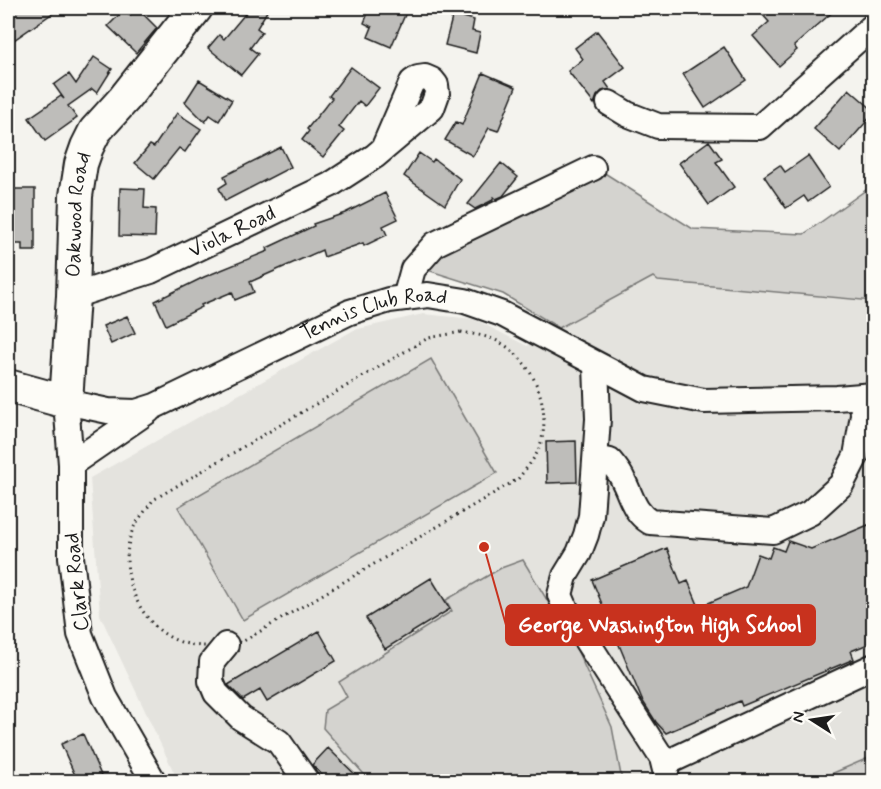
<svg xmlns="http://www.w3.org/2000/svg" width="881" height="789" viewBox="0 0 881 789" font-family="Mynerve,sans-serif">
<rect width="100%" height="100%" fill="#f4f3ee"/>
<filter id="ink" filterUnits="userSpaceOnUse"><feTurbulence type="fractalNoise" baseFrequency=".0167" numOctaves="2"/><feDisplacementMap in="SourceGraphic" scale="12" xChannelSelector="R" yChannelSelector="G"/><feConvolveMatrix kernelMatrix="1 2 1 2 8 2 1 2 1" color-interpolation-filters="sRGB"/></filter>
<g filter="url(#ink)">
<path fill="#e4e3de" d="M669,268l204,30v483l-621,1 -7,-8 -17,7h-50l-78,-166 -10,-137 264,-148 69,-16 51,5 53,27z"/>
<path fill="#d4d3cf" stroke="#787876" stroke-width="1.5" d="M603,172l90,57 111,5 69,-49v116l-215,-20 -5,-4 -94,51 -56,-34 -79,-25 26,-24z
M431,359l66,114 -254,147 -65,-113z
M523,560l54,90 35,77 10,54h-252l-47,-53 2,-18 22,-13 -8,-15 113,-71 -6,-11 55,-32z
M873,756v25h-54l5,-4z"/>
<path fill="#bebdba" stroke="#1c1c1c" stroke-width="1.5" d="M13,8h47l-52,36v-33z
M137,8l20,20 -21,25 -28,-27 16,-16 6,5z
M250,8h19l-12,20 5,4 -12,16 8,6 -17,21 -33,-27 11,-13 5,4z
M370,8h38l-17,39 -23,-10 4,-10 -8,-4z
M769,8h68l-43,38 3,4 -18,16 -26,-30 16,-14 -7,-8z
M453,14l21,6 -2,11 8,2 -4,20 -31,-8z
M597,31l28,36 -20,15 5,7 -8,2 -5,5 -3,8 -26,-33 15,-12 -8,-11z
M724,47l22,33 -41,28 -22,-34z
M94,57l18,12 -15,24 -5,-4 -24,17 9,12 -32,23 -16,-23 32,-22 3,3 -10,-14 15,-11 7,10z
M351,67l28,21 -14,18 -6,-5 -20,26 5,4 -21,26 -21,-17 7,-9 -2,-2 25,-31 -3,-2z
M483,73l33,14 -18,44 -9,-3 -16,28 -28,-16 11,-18 6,3z
M199,80l33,20 -13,21 -9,-6 -5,7 -20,-20z
M849,89l24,21v4l-33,38 -26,-23z
M177,113l24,16 -16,23 -6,-4 -25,31 -19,-16 15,-18 4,2z
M709,141l13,18 -6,3 18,25 -25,18 -30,-42z
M281,147l10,20 -66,34 -6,-13 8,-5 -3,-7z
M419,153l13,9 2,-3 26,20 -15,26 -41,-29z
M808,156l21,31 -21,15 -4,-6 -18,12 -22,-32 16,-11 5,7z
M501,163l17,14 -15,19 -7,3 -2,-2 -3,4 -16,8 -7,-5z
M120,188l25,1 -1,19 12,1 -1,28 -36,-1z
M10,189h25v62h-13v-7h-12z
M385,193l13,26 -15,7 4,9 -23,11 -1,-3 -39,14 -2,-7 -72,32 4,10 -19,8 -3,-8 -31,13 1,2 -36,18 -11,-24 49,-24 64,-26 -1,-3 47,-22 -1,-2 32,-11z
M127,316l8,17 -24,11 -8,-18z
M576,441l1,41 -30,1 -1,-41z
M873,523v119l-22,9 3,8 -112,47 -2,-5 -74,32 -10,-11 -14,-22 -50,-120 75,-32 14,36 7,-3 11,26 47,-20 12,-33 11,4 4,-11 11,4 4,-10 23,8z
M431,578l19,31 -65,40 -19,-31z
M319,631l17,30 -69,41 -7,-12 -17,10 -15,-15z
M83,734l21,48h-26l-17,-38z
M328,748l35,34h-34l-17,-17z"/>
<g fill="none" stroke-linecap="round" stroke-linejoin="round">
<g stroke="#1c1c1c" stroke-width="28">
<g id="minor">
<path d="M609,103l18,11 31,12 102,1 114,-102"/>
<path id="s1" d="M73,296l78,-25 179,-86 45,-29 57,-48 5,-14 -1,-9 -4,-5 -7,-3 -7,1 -6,4 -29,67"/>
<path d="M405,298l8,-29 22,-25 158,-76"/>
<path d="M596,365l2,54 -7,97 -5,19 -7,18 -14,23 -5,19 6,14 96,149 6,24"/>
<path d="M596,458l14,3c6,7 11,13 14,21 8,16 10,30 26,40l123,9 37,-18 31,-28 15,-29 7,-41 -1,-19"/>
<path d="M71,464l77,-53"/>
<path d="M226,645l-14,17 -1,19 5,12 25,25 38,24 28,40"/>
<path d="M664,764l210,-98"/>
<path id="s2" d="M154,782l-49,-85 -25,-63 -9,-77v-93l-5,-62 42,9 28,1 19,-6 195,-94 39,-12 39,-5 37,6 37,13 142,75 60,12 133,-3 37,-3"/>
</g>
</g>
<g stroke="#1c1c1c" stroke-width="36">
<g id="major">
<path id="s3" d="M8,386l58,16 7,-106 3,-100 5,-32 6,-17 8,-16 29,-32 72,-91"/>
</g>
</g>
<path stroke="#1c1c1c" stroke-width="3" stroke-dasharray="1.5 4.5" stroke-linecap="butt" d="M461,332c10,2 22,3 32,7 41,17 63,74 44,114 -5,9 -13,18 -19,26l-276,163c-22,4 -42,7 -64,-1 -41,-16 -63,-75 -44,-114 5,-9 13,-18 19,-27l275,-162z"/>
<use href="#minor" stroke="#fdfcf7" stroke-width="24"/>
<use href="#major" stroke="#fdfcf7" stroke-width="32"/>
</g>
</g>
<g text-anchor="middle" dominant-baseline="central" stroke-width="6" stroke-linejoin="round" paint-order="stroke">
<g font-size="21" fill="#1c1c1c" stroke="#fdfcf7">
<text stroke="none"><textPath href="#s3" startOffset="248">Oakwood Road</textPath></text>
<text stroke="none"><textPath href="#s1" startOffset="172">Viola Road</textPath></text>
<text stroke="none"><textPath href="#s2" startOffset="729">Tennis Club Road</textPath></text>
<text transform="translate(77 582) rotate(-96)">Clark Road</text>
</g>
</g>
<path fill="none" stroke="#c8321e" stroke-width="2" d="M484 547L506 625"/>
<circle fill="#c8321e" stroke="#fdfcf7" stroke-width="2" cx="484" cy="547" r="6"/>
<rect fill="#c8321e" stroke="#c8321e" stroke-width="2" x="506" y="605" width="309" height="40" rx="6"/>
<g font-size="22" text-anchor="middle" font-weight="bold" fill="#fff">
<text x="660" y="632">George Washington High School</text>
</g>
<rect width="881" height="789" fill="none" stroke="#fdfcf7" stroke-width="30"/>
<rect x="15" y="15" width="851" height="759" fill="none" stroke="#1c1c1c" stroke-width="2" filter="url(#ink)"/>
<g transform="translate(812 720) rotate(282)" stroke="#fdfcf7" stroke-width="4.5" paint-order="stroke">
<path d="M0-4.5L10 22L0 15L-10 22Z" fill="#1c1c1c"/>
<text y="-9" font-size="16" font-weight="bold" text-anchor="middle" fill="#1c1c1c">N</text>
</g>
</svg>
